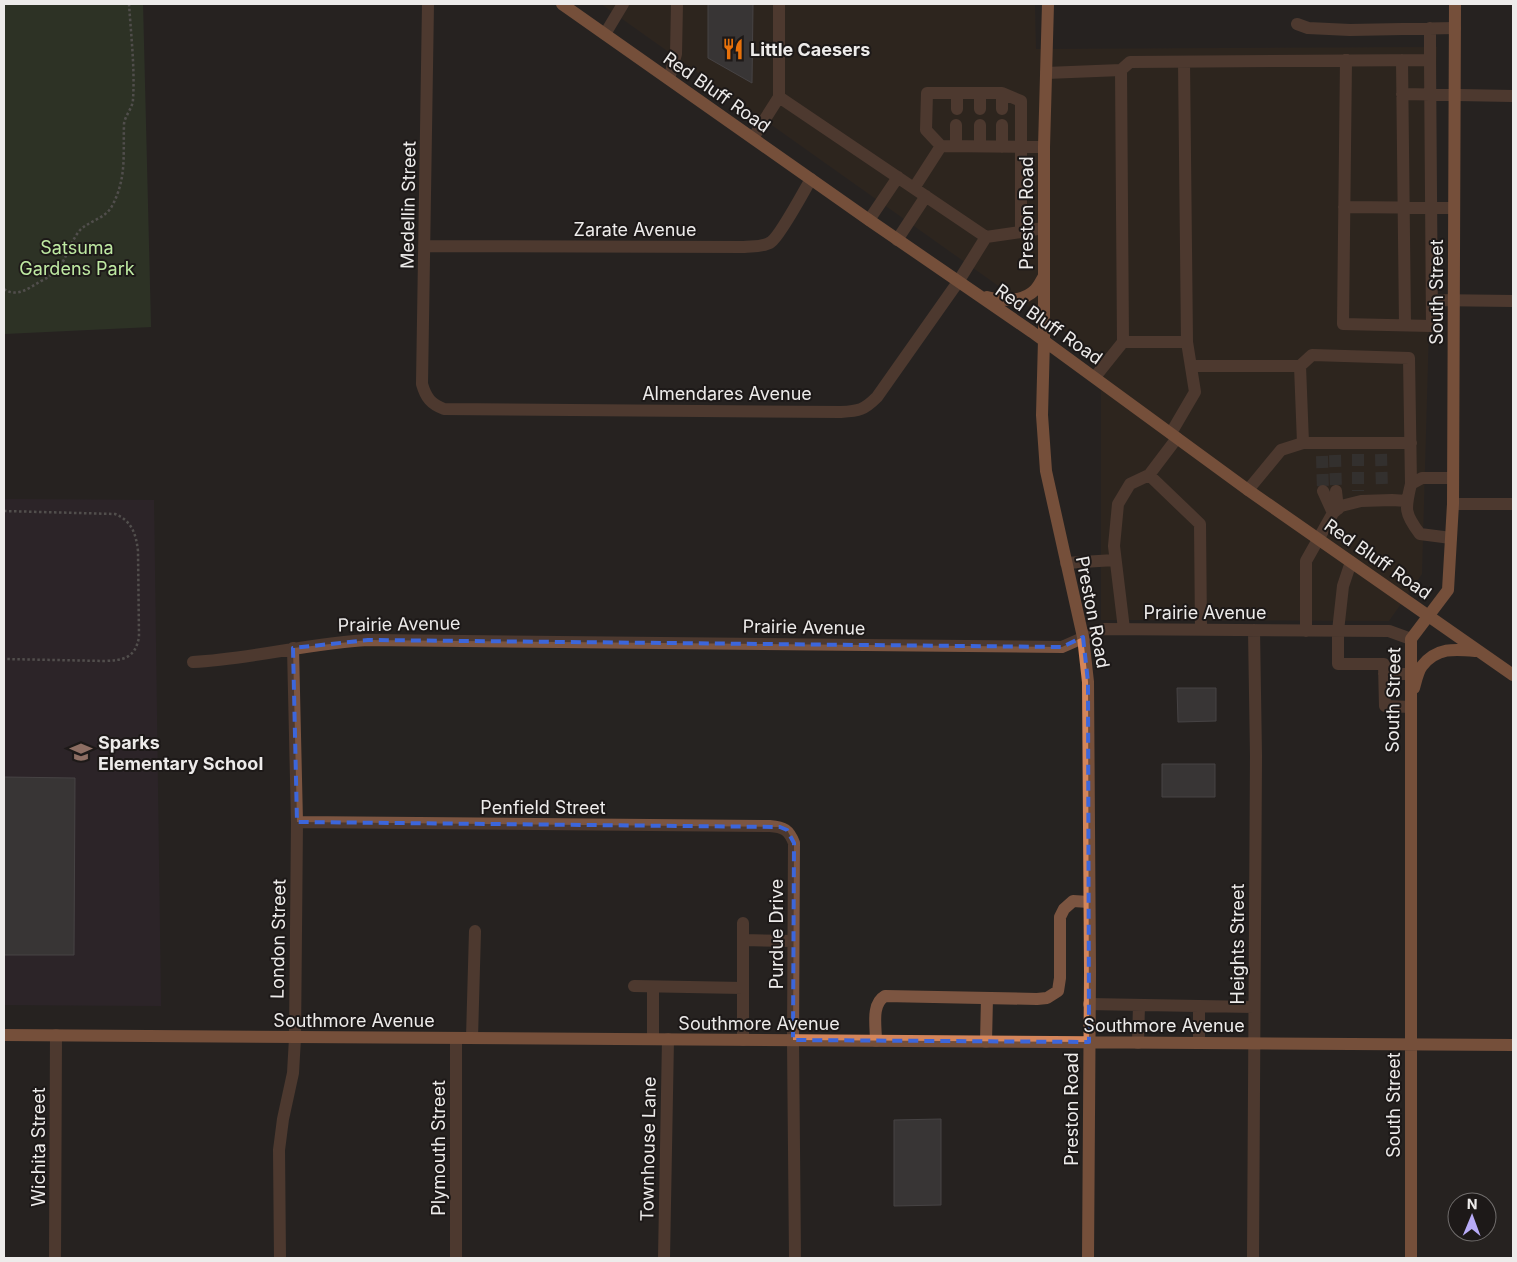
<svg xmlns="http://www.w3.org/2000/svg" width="1517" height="1262" viewBox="0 0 1517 1262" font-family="Inter,sans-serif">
<rect width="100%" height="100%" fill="#262321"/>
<path fill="#36281c" d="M601,4h434l1,45 401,-2 -15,527 -33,47 -288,-1v-264l-104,-71z"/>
<path fill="#342632" d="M4,499l150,1 7,506 -157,-1z"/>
<path fill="#36462c" d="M4,4h139l8,323 -147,7z"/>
<path fill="#4e4c4f" stroke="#6d6a6e" d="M708,4h45l-1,79 -44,-25z
M1177,688h39v33l-38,1z
M1162,764h53v33h-53z
M4,777l71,1 -1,177h-70z
M941,1119v86l-47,1v-86z"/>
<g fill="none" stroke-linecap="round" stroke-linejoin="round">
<path stroke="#44413f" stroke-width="12" stroke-dasharray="12 6" stroke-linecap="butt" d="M1358,454v37
M1381,454l1,36
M1335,455l1,36
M1322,456l1,35"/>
<path stroke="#868482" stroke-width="2.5" stroke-dasharray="2.5 2.5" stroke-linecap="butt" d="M4,289c13,9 25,-1 37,-8 25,-12 23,-27 36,-47 8,-13 28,-14 35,-28 15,-28 11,-52 12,-82 1,-9 9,-16 9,-25 2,-29 -2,-65 -4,-95
M4,511l111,3c17,7 21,20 23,37l1,86c-4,22 -16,23 -35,24l-100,-2"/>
<path stroke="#7c5541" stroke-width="12" d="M428,4l-6,380c4,14 9,20 22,25l397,3c18,-1 23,-2 36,-15l81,-115 28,-45 35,-5v-131l-19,-8h-75l-1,37 15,16
M779,4v93l207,140
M1297,24l11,4 42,2 105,-2
M605,34l18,-30
M1402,60l3,265
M1430,60v-32
M1121,70l2,272h64
M1046,73l75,-3 9,-8 300,-2 2,266 -89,-2 3,-264
M669,79l7,-25 1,-50
M1402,94l111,2
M957,109v-16
M980,109v-16
M1002,109v-16
M980,125v21
M753,138l26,-41
M956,146v-21
M1002,147v-22
M914,188l27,-42 103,1
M1344,207l110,1
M869,220l29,-43
M1021,232l22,-4
M897,240l29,-44
M424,246l320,1c8,-1 20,0 27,-5 9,-6 33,-51 40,-63
M1432,300l81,1
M1191,366h109l3,77h108
M1300,366l12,-11 97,3 2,126
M1095,377l28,-35
M1171,433l24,-41 -8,-50 -3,-280
M1149,475l51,49 1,106
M1248,490l33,-40 22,-7
M1323,491l10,22
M1336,491l2,18
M1453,504h60
M1451,538l-31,-4c-16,-21 -15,-25 -9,-50l11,-6h31
M1351,562l-8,24 -5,45v33h46l1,42 26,1
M1066,563l49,-3
M1124,629l-10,-83 4,-42 12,-20 19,-9 28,-37
M1306,631v-70l27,-48 8,-7 20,-5 31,-1 15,1
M193,662c59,-3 116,-19 175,-22l694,7 41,-18 286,2 22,8
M1384,674h27
M297,822l473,4c14,1 19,4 24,17l-1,197 2,218
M743,923v117
M743,940l50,1
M634,986l109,2
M653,987v52
M1089,1004l165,3
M456,1038v220
M472,1038l3,-107
M876,1041c0,-15 -5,-37 9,-45l152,3 10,-1 11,-7 2,-13v-61l4,-8 9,-8 16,1
M986,1042l1,-44
M1138,1043l1,-38
M1199,1043v-37
M55,1258l1,-223
M280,1258l-1,-108 4,-31 10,-46 2,-35 2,-216 -4,-174
M664,1258l4,-219
M1253,1258l3,-502 -2,-126"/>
<path stroke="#d4855a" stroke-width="12" d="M562,4l307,216 163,112 216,158 265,185
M1048,4l-4,143v193l-2,75 4,56 37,166 5,45 2,289 -2,287
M987,297c16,4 35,6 48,-7 4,-4 6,-9 9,-14
M1414,688c2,-7 4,-17 8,-22 15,-19 33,-17 54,-15
M4,1035l1509,10
M1411,1258v-619l37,-49 5,-86 2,-500"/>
</g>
<path d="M0 0H1517V1262H0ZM1083,637l5,45 1,360 -296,-2 1,-197 -7,-13 -7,-3 -483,-5 -4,-174 75,-8 694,7z" fill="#262321" fill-opacity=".55" fill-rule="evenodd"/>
<path fill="none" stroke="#3c66db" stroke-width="4" stroke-dasharray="10 6" stroke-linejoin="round" d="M1083,637l5,45 1,360 -296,-2 1,-197 -7,-13 -7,-3 -483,-5 -4,-174 75,-8 694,7z"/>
<defs>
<g id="restaurant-bare" transform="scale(1.725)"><path d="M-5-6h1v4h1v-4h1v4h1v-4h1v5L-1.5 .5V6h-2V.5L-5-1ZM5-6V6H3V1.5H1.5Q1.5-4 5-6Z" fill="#e8710a" stroke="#1d1918" stroke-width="2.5" paint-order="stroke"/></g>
<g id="school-bare" transform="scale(1.725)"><path d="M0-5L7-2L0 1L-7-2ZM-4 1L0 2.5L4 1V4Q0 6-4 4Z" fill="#8d6e63" stroke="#1d1918" stroke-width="2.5" paint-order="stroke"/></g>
</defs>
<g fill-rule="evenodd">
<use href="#restaurant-bare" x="733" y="49"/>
<use href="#school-bare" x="81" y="752"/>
</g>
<g text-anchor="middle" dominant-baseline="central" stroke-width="4" stroke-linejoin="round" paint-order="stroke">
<g font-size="18" font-weight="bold" fill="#edebea" stroke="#1d1918" text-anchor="start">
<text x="750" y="49">Little Caesers</text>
<text x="98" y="742">Sparks<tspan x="98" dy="21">Elementary School</tspan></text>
</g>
<g font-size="18" fill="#edebea" stroke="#1d1918">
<text transform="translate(717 92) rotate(35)">Red Bluff Road</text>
<text transform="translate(408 205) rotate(-89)">Medellin Street</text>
<text transform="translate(1026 213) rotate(-90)">Preston Road</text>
<text x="635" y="229">Zarate Avenue</text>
<text transform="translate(1436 292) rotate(-90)">South Street</text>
<text transform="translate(1049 324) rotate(35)">Red Bluff Road</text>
<text x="727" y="393">Almendares Avenue</text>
<text transform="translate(1378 559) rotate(35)">Red Bluff Road</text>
<text transform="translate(1093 612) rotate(79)">Preston Road</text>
<text x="1205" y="612">Prairie Avenue</text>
<text transform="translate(399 624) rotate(-1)">Prairie Avenue</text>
<text transform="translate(804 627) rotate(1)">Prairie Avenue</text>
<text transform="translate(1393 700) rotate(-89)">South Street</text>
<text x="543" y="807">Penfield Street</text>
<text transform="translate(776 934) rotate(-90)">Purdue Drive</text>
<text transform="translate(278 939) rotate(-89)">London Street</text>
<text transform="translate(1237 944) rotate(-90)">Heights Street</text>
<text x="354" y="1020">Southmore Avenue</text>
<text x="759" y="1023">Southmore Avenue</text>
<text x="1164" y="1025">Southmore Avenue</text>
<text transform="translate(1393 1105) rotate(-90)">South Street</text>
<text transform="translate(1071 1109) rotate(-90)">Preston Road</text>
<text transform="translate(38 1147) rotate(-90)">Wichita Street</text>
<text transform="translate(438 1148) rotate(-90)">Plymouth Street</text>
<text transform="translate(648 1149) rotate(-89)">Townhouse Lane</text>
</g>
<g font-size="18" fill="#bfeaa3" stroke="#1d1918">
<text x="77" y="247">Satsuma<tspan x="77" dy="21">Gardens Park</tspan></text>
</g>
</g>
<rect width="1517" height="1262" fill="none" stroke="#edebea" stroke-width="10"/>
<g transform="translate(1472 1217) rotate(1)"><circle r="24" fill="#1d1918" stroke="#706d6c"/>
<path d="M0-4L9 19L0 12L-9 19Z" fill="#b8abf7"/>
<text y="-8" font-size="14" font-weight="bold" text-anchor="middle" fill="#edebea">N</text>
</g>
</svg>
